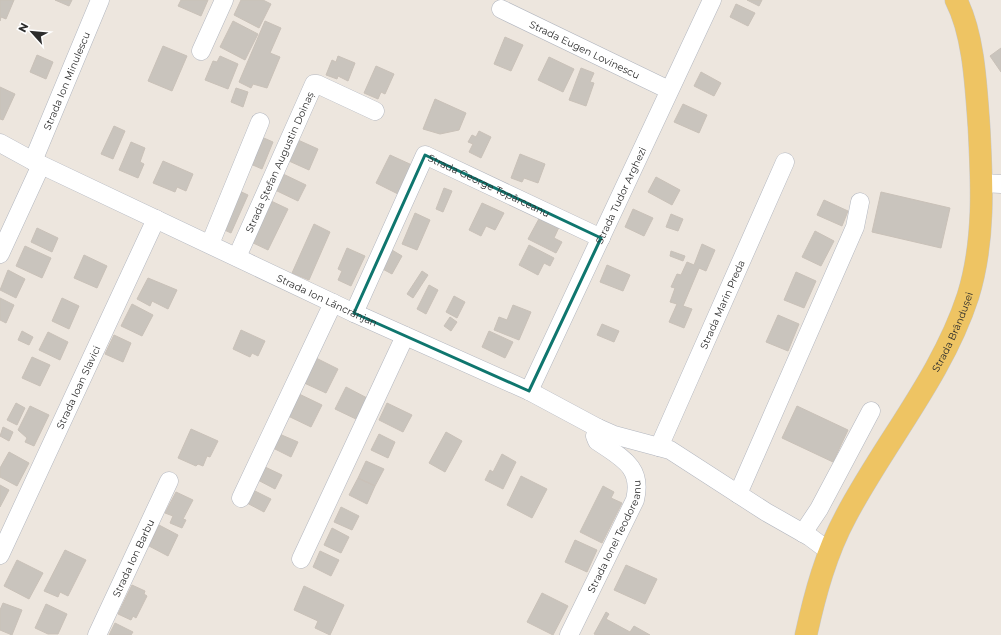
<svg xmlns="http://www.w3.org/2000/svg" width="1001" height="635" viewBox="0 0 1001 635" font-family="Montserrat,sans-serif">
<rect width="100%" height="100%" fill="#ede6de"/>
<path fill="#c9c4bd" stroke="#c9c1b8" d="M0,0h14l-8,19 -5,-2 -1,4z
M55,0h17l-3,6z
M181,0h27l-7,16 -23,-10z
M241,0h22l8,4 -12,24 -25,-13z
M747,0h15l-3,6z
M736,4l19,9 -7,13 -18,-9z
M233,21l25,13 -13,26 -25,-13z
M265,21l16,7 -11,25 10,4 -13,31 -14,-4 -2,4 -12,-6z
M505,37l18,8 -12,26 -17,-7z
M163,46l24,10 -15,35 -24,-10z
M1001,48v24l-11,-16z
M37,55l16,7 -7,17 -16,-7z
M220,56l18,8 -10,25 -23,-9 8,-19 4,1z
M338,56l17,7 -7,18 -10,-5 -1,3 -11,-4 6,-15 4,2z
M549,57l25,12 -11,23 -25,-12z
M376,66l18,8 -9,20 -4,-2 -3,7 -14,-6z
M581,68l13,5 -4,9 4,1 -8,23 -17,-6z
M701,72l20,11 -7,13 -20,-10z
M0,87l15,7 -12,26 -3,-1z
M236,88l12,4 -5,15 -12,-5z
M435,99l31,14 -7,17 -19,4 -17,-5z
M683,104l24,11 -8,18 -25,-11z
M114,126l11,5 -12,28 -12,-5z
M479,131l12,6 -10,21 -12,-6 4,-8 -5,-2 4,-7 4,2z
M257,135l16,7 -11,27 -16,-7z
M298,140l20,9 -9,21 -20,-9z
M131,142l14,6 -5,14 4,2 -6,14 -19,-8z
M520,154l25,10 -7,19 -14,-5 -2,4 -11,-4z
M390,155l22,10 -14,29 -22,-11z
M163,161l30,13 -7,17 -9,-4 -2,5 -22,-9z
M281,173l25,12 -8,16 -25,-12z
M656,177l24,13 -8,15 -24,-13z
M444,188l8,3 -9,21 -7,-3z
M235,189l13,6 -17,38 -13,-6z
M881,192l69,16 -9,40 -69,-16z
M269,200l19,9 -20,41 -19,-9z
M824,200l24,11 -6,15 -25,-11z
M482,203l22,10 -9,17 -9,-4 -5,10 -12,-6z
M633,209l20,9 -9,18 -19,-9z
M415,213l15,7 -13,30 -15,-6z
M671,214l12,5 -5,12 -12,-4z
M541,215l19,10 -6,13 8,4 -6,11 -28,-14z
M314,224l16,8 -21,48 -17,-7z
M37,228l21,10 -6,14 -21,-10z
M815,231l19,10 -13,25 -19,-9z
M702,244l13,6 -9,21 -7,-3 -16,38 9,3 -8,19 -15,-6 8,-18 -7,-2 5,-14 -4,-1 6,-13 4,1 6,-13 7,3z
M529,245l25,13 -4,8 -6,-3 -6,12 -19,-10z
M25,246l26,12 -9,20 -26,-12z
M387,247l15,9 -10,18 -15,-8z
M347,248l18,8 -14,30 -13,-6 4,-9 -4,-2z
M671,251l14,5 -2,5 -13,-5z
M84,255l23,11 -10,22 -23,-10z
M607,265l23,10 -7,16 -23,-9z
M8,270l17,9 -9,19 -16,-8z
M422,271l6,4 -15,23 -6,-4z
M796,272l20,9 -12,27 -20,-8z
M148,278l29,12 -9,19 -16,-8 -2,5 -13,-7z
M429,285l9,5 -12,24 -9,-5z
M454,296l11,6 -8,16 -11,-6z
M0,298l14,7 -8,18 -6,-3z
M62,298l17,8 -10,23 -17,-8z
M132,304l21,11 -11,21 -21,-10z
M513,305l18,7 -12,28 -25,-10 5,-13 8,3z
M778,315l21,9 -11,27 -22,-9z
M450,317l7,5 -6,9 -7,-5z
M602,324l17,7 -5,11 -17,-7z
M241,330l24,11 -7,15 -6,-3 -2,4 -17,-8z
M22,331l11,6 -4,8 -11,-5z
M489,331l24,11 -8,16 -23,-11z
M48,332l20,10 -8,18 -21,-10z
M114,335l17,8 -8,19 -18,-8z
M32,357l18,8 -10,21 -18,-8z
M314,357l24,12 -12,24 -24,-11z
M346,387l23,12 -11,21 -23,-11z
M297,393l25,12 -11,22 -25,-12z
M16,403l9,5 -8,17 -10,-5z
M387,403l25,12 -9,17 -24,-12z
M30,406l19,9 -15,31 -9,-4 2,-4 -9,-8z
M797,406l51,24 -15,32 -51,-24z
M3,427l10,5 -4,9 -9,-5z
M191,429l27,12 -8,16 -3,-1 -4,10 -5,-2 -2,2 -18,-8z
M446,432l16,9 -17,31 -16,-9z
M277,433l21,9 -7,15 -20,-10z
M379,434l16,8 -7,16 -17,-8z
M9,452l20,11 -12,23 -17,-9v-9z
M502,454l14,8 -13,27 -18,-9 5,-10 3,2z
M366,461l18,8 -9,17 -17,-8z
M263,466l19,9 -7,14 -19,-10z
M521,476l26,13 -15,29 -25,-13z
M358,478l17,8 -8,18 -18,-9z
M0,485l9,5 -9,17z
M603,486l11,6 -3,6 11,5 -20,40 -22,-11z
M251,489l20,10 -7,13 -19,-10z
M176,492l17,8 -10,19 3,1 -4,8 -12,-5 3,-7 -8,-3z
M341,507l18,9 -7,14 -18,-8z
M159,525l19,10 -10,21 -19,-10z
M332,528l17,9 -8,16 -17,-8z
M575,540l22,10 -10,22 -22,-10z
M65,550l21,10 -18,36 -8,-4 -2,5 -14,-6z
M320,551l19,9 -8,16 -18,-9z
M17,560l26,13 -14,26 -25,-13z
M626,565l31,14 -12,25 -31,-14z
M132,585l13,6 -1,3 3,2 -11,22 -3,-2 -2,4 -13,-6z
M304,586l40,19 -14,30 -15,-7 3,-7 -24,-11z
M542,593l26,13 -15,29 -26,-13z
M3,603l19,7 -10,25 -12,-5v-20z
M46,604l21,10 -9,20h-10l-13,-6z
M606,612l3,2 -3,5 24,13 4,-6 16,9h-54l-2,-1z
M115,623l18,9 -2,3h-22z"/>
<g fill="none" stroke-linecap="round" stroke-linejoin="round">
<g stroke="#b2b6bf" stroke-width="19">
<g id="minor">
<path id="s1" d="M501,9l168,81"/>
<path d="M201,51l23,-51"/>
<path id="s2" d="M0,143l33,18 321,152 175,78 69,37 16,7 56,15 96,62 44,25 20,15"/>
<path id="s3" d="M33,161l67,-161"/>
<path d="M982,183l19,1"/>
<path d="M210,244l50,-122"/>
<path d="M0,254l41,-89"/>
<path id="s4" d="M237,257l77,-173h3l58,27"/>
<path id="s5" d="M354,313l71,-158 176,83"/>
<path id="s6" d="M529,391l183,-391"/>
<path id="s7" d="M659,447l126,-285"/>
<path d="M738,494l117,-267 5,-25"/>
<path d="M241,498l92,-195"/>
<path d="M803,533l16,-24 52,-98"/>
<path id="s8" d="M0,555l156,-336"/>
<path d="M301,559l104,-223"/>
<path id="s9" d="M97,635l72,-154"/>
<path id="s10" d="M569,635l66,-135c8,-33 -13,-42 -38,-59l-2,-5 3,-8"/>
</g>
</g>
<g stroke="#c8c8c8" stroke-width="23">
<g id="major">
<path id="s11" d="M806,635c9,-41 20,-82 40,-119 39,-74 96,-140 122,-220 17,-55 14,-113 11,-169 -3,-40 -5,-92 -23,-127"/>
</g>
</g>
<use href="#minor" stroke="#fff" stroke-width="18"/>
<use href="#major" stroke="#eec463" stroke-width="22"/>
</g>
<path fill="none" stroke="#0f766e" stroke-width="3" stroke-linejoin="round" d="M425,155l176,83 -72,153 -175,-78z"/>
<g text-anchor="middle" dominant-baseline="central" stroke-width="3" stroke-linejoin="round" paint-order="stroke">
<g font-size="10" fill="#2c2c2c" stroke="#fff">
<text stroke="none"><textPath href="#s1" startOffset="93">Strada Eugen Lovinescu</textPath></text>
<text stroke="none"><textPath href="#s3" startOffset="87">Strada Ion Minulescu</textPath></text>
<text stroke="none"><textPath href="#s4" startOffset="104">Strada Ștefan Augustin Doinaș</textPath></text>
<text stroke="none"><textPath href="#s5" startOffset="244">Strada George Topârceanu</textPath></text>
<text stroke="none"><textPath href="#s6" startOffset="216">Strada Tudor Arghezi</textPath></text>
<text stroke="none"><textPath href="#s2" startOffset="363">Strada Ion Lăncrănjan</textPath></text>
<text stroke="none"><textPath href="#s7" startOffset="156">Strada Marin Preda</textPath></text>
<text stroke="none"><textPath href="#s11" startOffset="339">Strada Brândușei</textPath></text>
<text stroke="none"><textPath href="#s8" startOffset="185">Strada Ioan Slavici</textPath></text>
<text stroke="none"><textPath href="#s10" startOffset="109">Strada Ionel Teodoreanu</textPath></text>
<text stroke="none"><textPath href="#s9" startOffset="85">Strada Ion Barbu</textPath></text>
</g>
</g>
<g transform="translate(32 32) rotate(297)" stroke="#ffffff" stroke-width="3" paint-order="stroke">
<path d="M0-3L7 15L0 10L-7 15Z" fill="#2c2c2c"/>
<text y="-6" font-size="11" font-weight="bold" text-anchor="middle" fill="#2c2c2c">N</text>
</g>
</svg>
